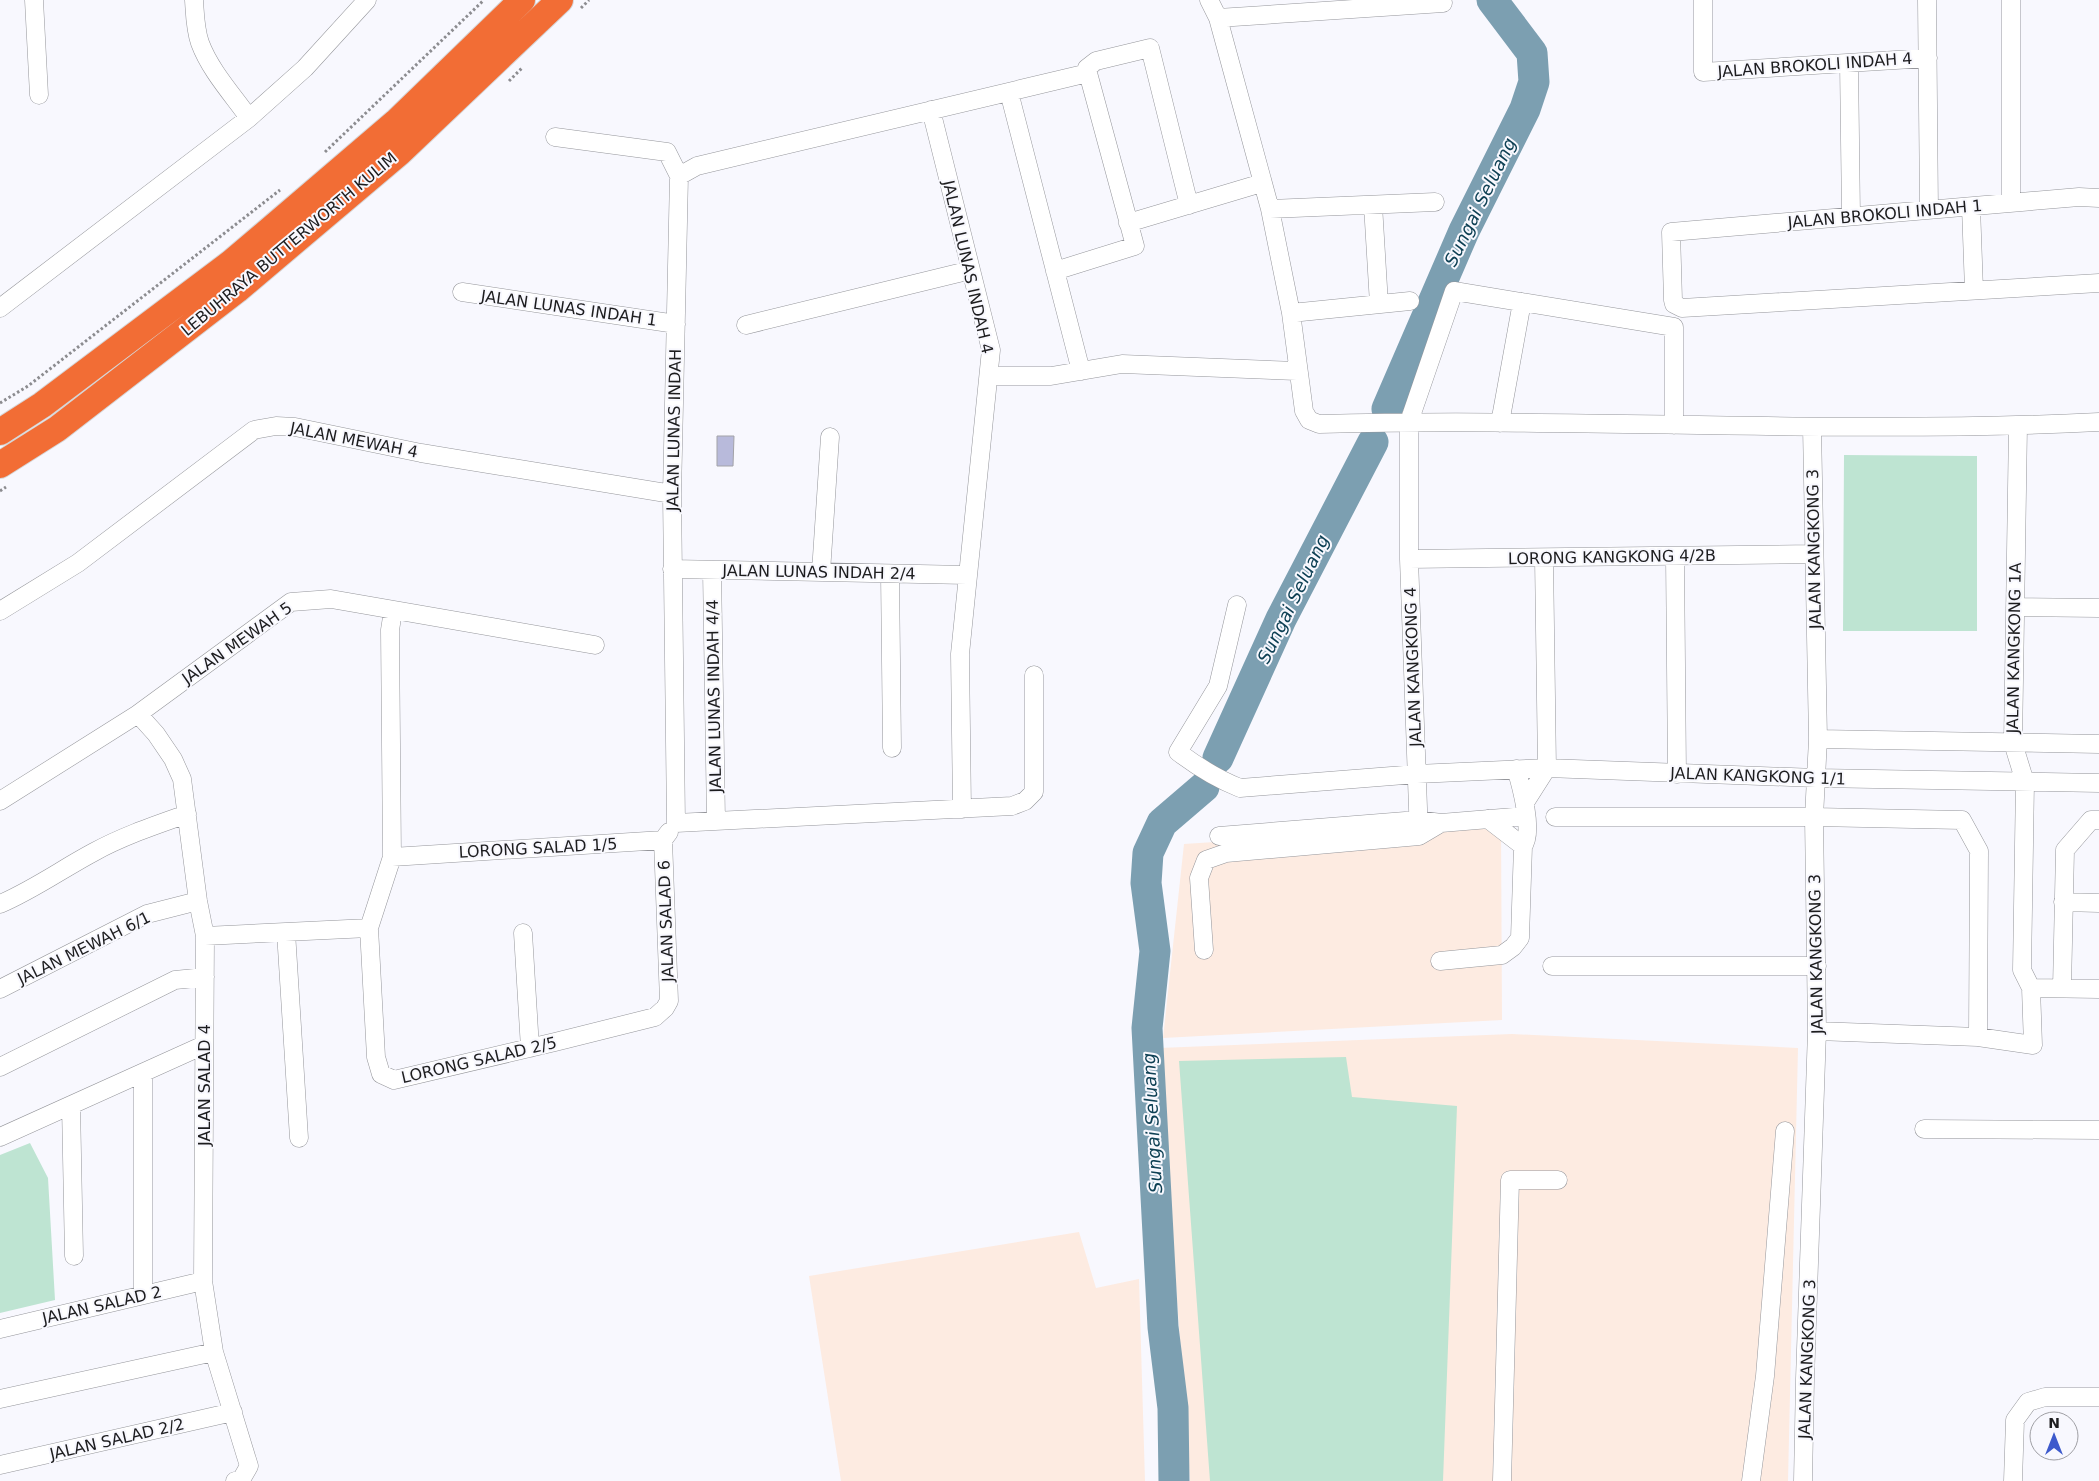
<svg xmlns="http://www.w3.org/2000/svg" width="2099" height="1481" viewBox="0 0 2099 1481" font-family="'DejaVu Sans',sans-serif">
<rect width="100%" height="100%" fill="#f8f8fe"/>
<path fill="#fdebe1" d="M1501,823l1,197 -339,18 21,-194z
M1512,1034l286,14 -10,433h-598l-31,-433z
M1079,1232l17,56 43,-9 6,202h-304l-32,-205z"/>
<path fill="#bee4d2" d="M1844,455l133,1v175h-134z
M1346,1057l6,40 105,9 -14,375h-233l-31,-420z
M30,1143l18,35 7,122 -55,13v-158z"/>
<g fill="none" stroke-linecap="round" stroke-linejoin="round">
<path stroke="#7c9fb1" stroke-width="31" d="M1387,409l77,-178 61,-122 9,-27 -2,-29 -40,-53
M1218,758l63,-139 92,-177
M1174,1481l-1,-73 -10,-81 -16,-299 8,-77 -9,-68 2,-30 14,-30 42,-36"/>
</g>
<path fill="#b8badb" stroke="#a3a3a8" d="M717,436h17l-1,30h-16z"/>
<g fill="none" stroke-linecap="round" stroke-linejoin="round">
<g stroke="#95969b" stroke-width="19">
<path id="minor" d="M34,0l5,95
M194,0c1,14 1,29 6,43 10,27 32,51 49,75
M1209,0l9,18 52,191 21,104 13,98 5,9 10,4c260,-7 520,11 780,-2
M1703,0v72l225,-14
M1927,0l2,210
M2011,0v203
M1218,18l225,-15
M1849,63l2,153
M1009,92l72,279
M931,110l60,240 -31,304 2,155
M555,137l112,15 12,24 -7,318 4,329
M679,176l18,-10 391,-93
M2099,198l-20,-1 -408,35 2,68 1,4 8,4 417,-25
M1373,205l6,99
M1971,207l3,83
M1270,209l165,-7
M1128,223l134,-40
M1055,271l80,-25 -47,-173 -1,-5 9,-7 54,-13 39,157
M462,292l214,32
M0,308l249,-190 56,-50 62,-68
M1291,313l119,-12
M746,325l225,-55
M989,376h62l71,-12 175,7
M1500,423l22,-121
M1675,556l2,218
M1409,559l405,-5
M672,569l295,6
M712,570l4,251
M821,572l9,-135
M890,574l2,174
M1237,605l-19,81 -40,66c20,15 39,27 62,36l177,-14 130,-6 269,10 283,5
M2015,607l84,1
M0,611l78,-48 176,-133 22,-4 19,1 126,26 251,41
M393,611l-3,19 2,227 -23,71 7,129 5,17 13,6 161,-38 100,-25 10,-9 4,-7 -6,-161
M138,714l18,20 17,25 9,20 16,122 7,35 -2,345 11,71 35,114 -8,14 -6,1
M1818,739l281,5
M0,801l138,-87 153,-112 40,-3 264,46
M1526,801l21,-33 -3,-210
M1555,817h259l148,3 17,31 -1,186
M1488,819l35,27
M676,823l336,-17 13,-5 9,-9v-117
M1219,836l199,-16 23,3 85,-7
M1419,836l-10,-277v-137l45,-131 220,36v98
M392,857l271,-17 6,-8
M2063,902l36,1
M0,904c33,-14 62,-35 94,-52 29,-16 62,-27 93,-38
M286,932l13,206
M523,933l7,115
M205,936l164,-8
M1204,950l-5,-72 7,-18 20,-7 193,-17 22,-13
M1440,961l62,-6 11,-8 7,-9 3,-92c11,-13 -2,-61 -7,-77
M1552,966h265
M2031,988l68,1
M2062,988l3,-138 26,-30h8
M0,989l147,-75 51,-13
M1817,1031l161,6 55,8 -2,-57 -9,-18 3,-188 -12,-39 5,-317
M0,1067l175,-87 30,-3
M143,1073v222
M71,1105l3,151
M1924,1129l175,1
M0,1137l204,-92
M0,1329l203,-48
M0,1399l214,-47
M0,1465l233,-53
M1502,1481l8,-301h48
M1751,1481l14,-105 20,-245
M1803,1481l2,-102 12,-348 -3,-214 4,-78 -6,-312
M2013,1481l2,-61 13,-18 17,-5h54"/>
</g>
<g stroke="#d6d6d7" stroke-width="28">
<path id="highway" d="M0,432l42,-27 190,-143 164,-140 126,-122
M0,465l57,-36 180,-139 162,-137 161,-153"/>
</g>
<path stroke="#8c8c90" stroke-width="3" stroke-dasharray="2.5 2.5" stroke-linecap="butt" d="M581,8l8,-8
M509,81l13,-13
M325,152l159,-152
M0,403l28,-17 252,-196
M0,491l6,-4"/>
<use href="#minor" stroke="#fff" stroke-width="18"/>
<use href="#highway" stroke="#f26d35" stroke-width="26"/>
</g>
<g text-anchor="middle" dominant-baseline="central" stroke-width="4" stroke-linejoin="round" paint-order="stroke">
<g font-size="16" fill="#1d1d1f" stroke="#f8f8fe">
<text transform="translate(1815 65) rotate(-4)">JALAN BROKOLI INDAH 4</text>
<text transform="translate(1885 214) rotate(-5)">JALAN BROKOLI INDAH 1</text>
<text transform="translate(289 244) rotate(-40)">LEBUHRAYA BUTTERWORTH KULIM</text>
<text transform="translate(968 267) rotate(77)">JALAN LUNAS INDAH 4</text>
<text transform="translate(569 308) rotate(8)">JALAN LUNAS INDAH 1</text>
<text transform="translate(674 430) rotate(-89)">JALAN LUNAS INDAH</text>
<text transform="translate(354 440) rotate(11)">JALAN MEWAH 4</text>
<text transform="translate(1814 549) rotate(-91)">JALAN KANGKONG 3</text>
<text transform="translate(1612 557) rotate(-1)">LORONG KANGKONG 4/2B</text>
<text transform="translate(819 572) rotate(1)">JALAN LUNAS INDAH 2/4</text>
<text transform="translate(237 643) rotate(-35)">JALAN MEWAH 5</text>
<text transform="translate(2014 648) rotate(-89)">JALAN KANGKONG 1A</text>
<text transform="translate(1413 667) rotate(-92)">JALAN KANGKONG 4</text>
<text transform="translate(714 696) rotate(-91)">JALAN LUNAS INDAH 4/4</text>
<text transform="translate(1758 776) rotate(2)">JALAN KANGKONG 1/1</text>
<text transform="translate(538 848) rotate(-3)">LORONG SALAD 1/5</text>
<text transform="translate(666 921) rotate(-92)">JALAN SALAD 6</text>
<text transform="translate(84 948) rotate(-26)">JALAN MEWAH 6/1</text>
<text transform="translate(1816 954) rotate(-91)">JALAN KANGKONG 3</text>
<text transform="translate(479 1060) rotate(-13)">LORONG SALAD 2/5</text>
<text transform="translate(204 1085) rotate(-90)">JALAN SALAD 4</text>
<text transform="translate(102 1305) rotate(-13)">JALAN SALAD 2</text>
<text transform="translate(1807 1359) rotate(-88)">JALAN KANGKONG 3</text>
<text transform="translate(117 1439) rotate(-13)">JALAN SALAD 2/2</text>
</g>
<g font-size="18" font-style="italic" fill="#0e4054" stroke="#f8f8fe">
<text transform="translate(1480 202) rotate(-64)">Sungai Seluang</text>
<text transform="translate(1293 599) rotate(-64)">Sungai Seluang</text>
<text transform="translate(1152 1123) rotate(-93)">Sungai Seluang</text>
</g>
</g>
<g transform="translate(2054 1436)"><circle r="24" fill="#f8f8fe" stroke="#a0a0a5"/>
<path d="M0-4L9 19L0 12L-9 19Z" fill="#3d5acc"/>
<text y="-8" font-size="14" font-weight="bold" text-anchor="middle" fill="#1d1d1f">N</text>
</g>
</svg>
